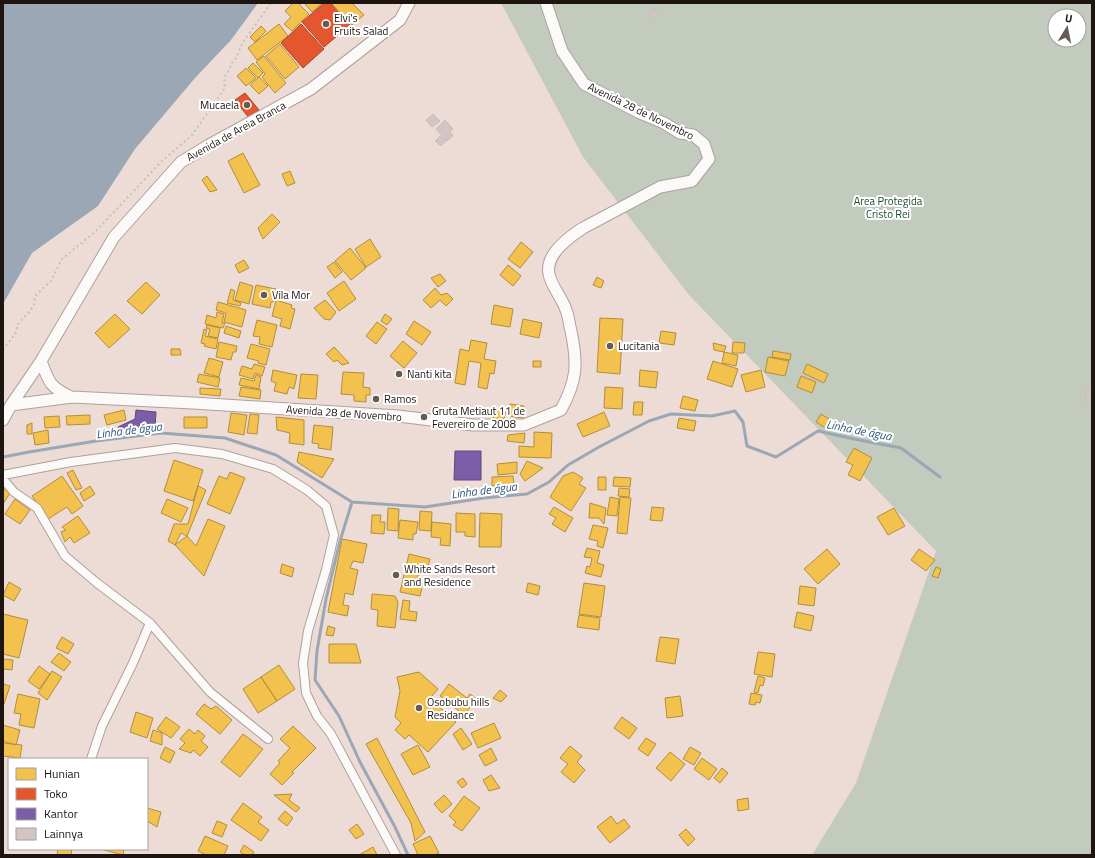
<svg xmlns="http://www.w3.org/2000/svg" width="1095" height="858" viewBox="0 0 1095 858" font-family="'Titillium Web',sans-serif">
<rect width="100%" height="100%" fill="#eddcd6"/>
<path fill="#c3cbbe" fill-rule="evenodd" d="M501,3h591v852h-280l44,-72 80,-232 -247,-256 -106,-138zM1055,16h24v24h-24z"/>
<path fill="#9ba7b5" d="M3,3h255l-27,37 -36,38 -60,71 -37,57 -66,47 -29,51z"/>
<path fill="#f2c14e" stroke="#b28d3b" d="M293,3h5l11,11 -17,17 -8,-7 7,-7 -6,-6z
M304,3h18l-10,9z
M331,3h21l12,12 -12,10z
M279,24l9,12 -31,24 -9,-12z
M261,26l5,5 -11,11 -5,-5z
M280,44l19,23 -14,12 -19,-23z
M264,56l22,27 -11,10 -13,-16 3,-3 -9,-12z
M253,63l10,10 -5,5 -10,-10z
M246,68l10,10 -10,8 -9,-10z
M259,77l9,9 -9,8 -9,-9z
M243,153l17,32 -16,8 -16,-32z
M290,171l5,12 -8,3 -5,-12z
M207,176l10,14 -7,2 -8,-12z
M272,214l8,8 -17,17 -5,-11z
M370,239l11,18 -15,10 -11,-18z
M521,242l12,10 -13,16 -12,-9z
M350,248l16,20 -15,12 -16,-19z
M244,260l5,8 -10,5 -4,-8z
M334,262l8,10 -7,6 -8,-11z
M508,265l13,11 -8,10 -13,-11z
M440,274l6,7 -8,6 -7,-9z
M597,277l7,4 -3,7 -8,-3z
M344,281l12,18 -17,12 -12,-18z
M146,282l14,13 -18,19 -15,-13z
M240,282l13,4 -4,18 -14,-4z
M256,285l20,4 -3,13h-2l-1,6 -18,-4z
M435,288l6,7 6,-2 6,6 -7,7 -6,-6 -9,8 -8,-8z
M231,289l4,2 -2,9 8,3 -1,3 -13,-3z
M276,300l16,5 -1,3 4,1 -5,20 -10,-3 2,-7 -10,-3z
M325,300l11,12 -6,8 -6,-1 -10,-11z
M218,302l28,8 -4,17 -18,-5 2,-9 -10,-3z
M494,305l19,4 -3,18 -19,-3z
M217,312l7,2 -2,9h3l-2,5 -18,-4 2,-9 9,3z
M115,314l15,15 -21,19 -14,-15z
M385,314l7,5 -5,6 -6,-4z
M600,318l23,1 -3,55 -23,-2z
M523,319l19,4 -3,15 -19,-4z
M257,320l20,5 -5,22 -13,-3 1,-7 -7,-1z
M414,321l17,11 -9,13 -16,-11z
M377,322l10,7 -11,15 -10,-8z
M207,325l13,3 -2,10 -10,-2 2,-7 -4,-1z
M226,326l15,5 -2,7 -15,-5z
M204,329l3,1 -2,6 13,3 -2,10 -12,-3 1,-2 -4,-1z
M661,331l15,2 -2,12 -15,-2z
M471,340l16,3 -3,16 12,2 -2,13 -4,-1 -3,16 -9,-2 3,-24 -12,-2 -4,24 -10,-2 5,-34 9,2z
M403,341l14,12 -13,15 -14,-12z
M219,342l18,4 -1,6h-3l-2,8 -15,-3z
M733,342l12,1 -1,10h-12z
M713,343l13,3 -2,6 -10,-2z
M251,344l19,5 -4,16 -8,-2 1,-2 -12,-3z
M334,347l15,16 -7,2 -5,-5 -3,2 -8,-8z
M171,349h9l1,6h-10z
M773,351l18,3 -1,6 -18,-3z
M724,352l14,3 -2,11 -14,-3z
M768,357l21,4 -4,15 -20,-4z
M209,358l14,4 -4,15 -15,-4z
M533,361h8v6h-8z
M713,361l25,8 -6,18 -25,-8z
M254,364l11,3 -3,9 -7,-3 -2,6 -14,-4 3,-9 10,3z
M807,364l21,10 -4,9 -21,-10z
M273,370l24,5 -3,14 -5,-2 -2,7 -13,-3 2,-8 -5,-2z
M640,370l18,2 -2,16 -17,-2z
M761,370l4,17 -19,5 -5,-17z
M343,372l21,1 -1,14 7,1v7h-4v7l-12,-1v-6l-13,-1z
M199,374l21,4 -2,9 -21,-5z
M301,374l17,1 -2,24 -18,-1z
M256,375l5,2 -2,12 -20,-4 2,-7 13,3z
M801,376l15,6 -4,11 -15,-6z
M241,387l20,3 -1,9 -21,-3z
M605,387l18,1 -1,21 -18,-1z
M200,388l21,1 -1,7 -20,-2z
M683,396l15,4 -3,11 -15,-3z
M634,402h9l-1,13h-9z
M510,404l14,2 -1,12 -15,-2z
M496,409l10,3 -3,9 -10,-3z
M124,410l2,10 -19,5 -3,-10z
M604,412l6,14 -27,11 -6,-13z
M231,413l16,2 -3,20 -16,-3z
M250,414l9,1 -2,19 -10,-1z
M821,414l13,8 -5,8 -13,-8z
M90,415v9l-23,1 -1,-9z
M59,416l1,11 -15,1 -1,-11z
M184,417h23v11h-23z
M276,417l28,3v25l-15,-2 1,-10 -13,-3z
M679,418l17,3 -2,10 -17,-3z
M32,423v11h-5v-9z
M314,425l19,2 -2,23 -13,-2 1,-4 -7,-1z
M48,430l1,13 -14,2 -2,-12z
M534,432l18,1 -1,25 -32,-1v-11l15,1z
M525,433l-1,10 -17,-2 1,-6z
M854,448l18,10 -12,23 -12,-6 5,-10 -7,-3z
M299,452l35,7 -12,19 -25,-16z
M174,460l29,10 -10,31 -29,-10z
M527,461l16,7 -18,13 -5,-7z
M517,462v11l-19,2 -1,-11z
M73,470l9,18 -6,2 -9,-17z
M230,472l15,6 -15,36 -23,-10 12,-28 8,3z
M573,472l10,6 -4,6 7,4 -15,23 -21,-14 13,-21z
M62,476l21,30 -11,8 -5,-7 -19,12 -16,-23z
M513,476l1,8 -22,2v-9z
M598,477h8v13h-8z
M614,477l17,1 -1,9 -17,-1z
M90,486l5,8 -11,7 -4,-8z
M198,486l8,4 -19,46 -6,-3 -6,12 -7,-4 6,-17h14z
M3,488l7,5 -7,11z
M619,488l11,1 -1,8 -11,-1z
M610,497l9,2 -2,17 -10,-1z
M620,497l11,1 -4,36 -10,-1z
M15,499l15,11 -10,14 -15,-10z
M167,499l21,9 -7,14 -20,-9z
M590,503l16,5 -2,16 -5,-6h-10z
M554,507l19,11 -8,14 -13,-8 4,-6 -7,-4z
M652,507l12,1 -2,13 -12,-1z
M388,508l11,1 -1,22 -11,-1z
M894,508l11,18 -17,9 -11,-18z
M420,511l12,1 -1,19 -12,-1z
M456,513l19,1v23l-10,-1v-4h-9z
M480,513l22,1 -1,33h-22z
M372,515h9l-1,7h5l-1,12 -13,-1z
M78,516l12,17 -16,10 -4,-6 -5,5 -4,-10 5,-2 -4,-3z
M208,519l17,7 -21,50 -29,-31 12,-9 9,10z
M400,520l18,2 -2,12h-3v6l-15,-2z
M432,522l19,2 -1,22 -10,-1 1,-7 -10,-1z
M593,525l15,3 -5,20 -6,-2 1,-5 -9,-2z
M342,539l25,5 -4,19 -10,-2 -3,7 8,2 -5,25 -8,-2 -2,12 6,1 -2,10 -19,-4z
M587,548l13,3 -3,12 7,2 -3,12 -16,-4 2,-7 3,1 2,-9 -8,-1z
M827,549l13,15 -22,20 -14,-15z
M919,549l16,11 -9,11 -15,-11z
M409,554l21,5 -4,15 -7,-2 -2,9 6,2 -3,13 -20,-4z
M282,564l12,4 -2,9 -12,-4z
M936,567l5,2 -3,9 -6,-2z
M9,582l12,7 -7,12 -11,-6z
M528,583l12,3 -2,9 -12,-3z
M584,583l21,3 -4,31 -22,-3z
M800,586l16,2 -2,18 -16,-2z
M372,594l23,2 3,6 -3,26 -18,-2 1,-16 -7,-1z
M403,600l7,1 -1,10 8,1 -1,9 -16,-2z
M797,612l17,4 -3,15 -17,-4z
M3,614l25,6 -9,38 -16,-4z
M579,615l21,3 -1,12 -22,-3z
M328,626l7,2 -2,8 -7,-1z
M62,637l12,7 -6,10 -12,-6z
M660,637l19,2 -4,25 -19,-3z
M329,644h27l5,19h-32z
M758,652l17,2 -3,23 -18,-3z
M59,653l12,9 -7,9 -13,-9z
M3,659l10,1 -1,10 -9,-1z
M279,665l16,24 -18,12 -16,-24z
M39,666l11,8 -11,15 -11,-8z
M52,671l10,6 -15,23 -9,-7z
M419,672l19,17 -8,9 26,24 -28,30 -19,-17 -4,4 -10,-9 6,-7 -6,-6 5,-26 -3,-14z
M758,676l7,2 -2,8 -3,-1 -2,8 -4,-1z
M261,677l16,24 -19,12 -15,-24z
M3,684l7,2 -6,18h-1z
M449,684l18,14 3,-4 7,5 -13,16 -24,-19z
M500,690l7,6 -6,6 -8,-4z
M751,693l11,2 -2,8 -4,-1 -1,3 -6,-1z
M18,694l22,5 -6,29 -15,-3 2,-11 -7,-1z
M680,696l3,20 -16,2 -2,-20z
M204,704l7,5 5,-3 16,14 -12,14 -24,-20z
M136,712l17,6 -6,20 -17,-6z
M166,717l14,10 -9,11 -14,-9z
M622,717l15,11 -8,11 -15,-11z
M494,723l7,15 -23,10 -7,-15z
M3,725l17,5 -4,15 -13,-4z
M293,726l23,22 -24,24 2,1 -12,12 -12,-11 10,-11 -2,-2 12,-13 -10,-9z
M461,728l11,16 -9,6 -10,-16z
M189,729l6,5 3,-4 7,6 -4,5 7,6 -8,9 -7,-6 -2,3 -12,-4 6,-6 -5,-4z
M153,730l9,3v12l-12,-4z
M243,734l20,15 -23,28 -19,-15z
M377,738l48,94 -10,9 -4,-18 -45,-79z
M646,738l10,6 -8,12 -10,-7z
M3,743l19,2 -2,13 -17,-2z
M418,745l12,22 -17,8 -12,-21z
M570,746l12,10 -5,6 8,8 -11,13 -13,-11 7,-8 -8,-6z
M165,747l10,5 -5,11 -10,-5z
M690,747l11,6 -7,12 -11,-6z
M491,748l6,12 -12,6 -6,-11z
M670,752l15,12 -14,17 -15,-13z
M702,758l15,11 -8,11 -15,-11z
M722,768l6,5 -8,10 -6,-5z
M491,775l9,13 -11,3 -6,-11z
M463,778l4,6 -5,4 -5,-6z
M292,794l-3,6 11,8 -4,4 -22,-17z
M444,795l8,9 -10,9 -8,-9z
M464,796l16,12 -18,23 -9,-6 3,-3 -7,-6z
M748,798l1,11 -11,2 -1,-11z
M243,803l19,14 -4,5 11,8 -8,11 -30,-21z
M147,808l14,4 -4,15 -10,-6z
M285,811l8,7 -6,8 -9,-7z
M611,816l6,8 7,-5 6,8 -20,16 -13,-16z
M217,821l10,4 -5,12 -10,-4z
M357,824l7,10 -8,5 -7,-9z
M686,829l9,10 -7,7 -9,-11z
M205,836l23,10 -4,9h-18l-8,-4z
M430,836l9,17 -5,2h-16l-5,-11z
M244,845l10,7 -2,3h-7l-5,-3z
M373,847l4,8h-18z
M58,849h14l-1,6h-14z
M100,849h24l-1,6z"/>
<path fill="#e4572e" stroke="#a94325" d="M324,3h6l20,22 -26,22 -22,-25z
M301,24l23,25 -21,19 -22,-25z
M245,93l14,17 -10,8 -14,-18z"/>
<path fill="#7b5ea7" stroke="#5f487a" d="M136,410l20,2 -1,17 -18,-1 -15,6 -4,-7 17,-8z
M455,451h26v29h-27z"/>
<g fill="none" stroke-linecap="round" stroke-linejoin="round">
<path stroke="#9ba7b5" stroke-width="3" d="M3,457l26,-5 67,-11 65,-8 64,5 51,17 76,47 73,5 59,-9 43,-4 22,-12 19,-17 31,-18 50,-26 22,-7 41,2 23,-5 8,11 4,24 29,11 42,-26 36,8 47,9 39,29
M352,502l-12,39 -14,58 -9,52 -2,29 24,36 21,46 35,65 13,28"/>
</g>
<path fill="#d4c5c5" stroke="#c9bcbb" d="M654,9l4,7 -5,3 -4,-7z
M433,114l7,7 -8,6 -6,-7z
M445,120l8,9 -3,3 3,4 -6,5 -11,-12z
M440,136l6,5 -5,5 -6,-5z
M1086,391h6v12h-6z"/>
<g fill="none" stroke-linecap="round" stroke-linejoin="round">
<g stroke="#ada19c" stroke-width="10">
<path id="street" d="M3,475l68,-13 104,-14 47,6 51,15 34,21 19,16 8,29 -8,35 -18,61 -5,32 3,30 11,23 14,18 65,121
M3,479l11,13 23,16 28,48 32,27 53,40 60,69 58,47
M91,759l11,-33 31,-63 17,-40"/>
</g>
<g stroke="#ada19c" stroke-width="13">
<path id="secondary" d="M41,361c8,22 9,26 30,36
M11,405l61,-8 121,6 205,13 75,9h51l37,-15c16,-30 17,-45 10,-79 -2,-7 -2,-14 -5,-21 -3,-11 -15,-24 -17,-36 -4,-19 20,-37 34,-46l77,-41 32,-6 17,-22 -5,-15 -11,-9 -13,-2 -16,-10 -24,-10 -56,-29 -22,-33 -16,-48
M3,420l8,-15 30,-44 73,-124 67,-75 28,-17 102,-56 89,-69 9,-17"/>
</g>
<path stroke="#c5bfbd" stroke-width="2" stroke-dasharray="2 3" stroke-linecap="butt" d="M3,350l12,-16 3,-10 11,-12 5,-7 1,-9 16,-15 11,-22 33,-27 66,-70 31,-27 33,-47 -1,-10 5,-8 3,-7 3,-3 8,-18 28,-39"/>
<use href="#street" stroke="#fcfaf9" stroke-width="8"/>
<use href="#secondary" stroke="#fcfaf9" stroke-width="11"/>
</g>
<g fill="#665a55" stroke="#fff" stroke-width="1.5">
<circle cx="326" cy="24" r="4"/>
<circle cx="247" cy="105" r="4"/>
<circle cx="264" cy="295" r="4"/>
<circle cx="610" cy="346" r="4"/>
<circle cx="399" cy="374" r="4"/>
<circle cx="376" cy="399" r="4"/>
<circle cx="424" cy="417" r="4"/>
<circle cx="396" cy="575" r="4"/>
<circle cx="419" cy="708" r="4"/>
</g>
<g text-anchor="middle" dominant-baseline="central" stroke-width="4" stroke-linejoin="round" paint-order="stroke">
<g font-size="11" fill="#1e1410" stroke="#fff" text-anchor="start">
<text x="334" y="18">Elvi's<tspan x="334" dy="13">Fruits Salad</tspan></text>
<text x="239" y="105" text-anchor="end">Mucaela</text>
<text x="272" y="295">Vila Mor</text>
<text x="618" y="346">Lucitania</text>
<text x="407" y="374">Nanti kita</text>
<text x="384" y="399">Ramos</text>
<text x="432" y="411">Gruta Metiaut 11 de<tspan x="432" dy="13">Fevereiro de 2008</tspan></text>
<text x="404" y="569">White Sands Resort<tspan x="404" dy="13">and Residence</tspan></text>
<text x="427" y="702">Osobubu hills<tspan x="427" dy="13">Residance</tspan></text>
</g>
<g font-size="11" fill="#1e1410" stroke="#fff">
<text transform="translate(641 111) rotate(26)">Avenida 28 de Novembro</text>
<text transform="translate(236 131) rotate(-29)">Avenida de Areia Branca</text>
<text transform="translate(344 413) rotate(4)">Avenida 28 de Novembro</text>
</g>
<g font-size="11" fill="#184b2e" stroke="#fff">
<text x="888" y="201">Area Protegida<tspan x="888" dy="13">Cristo Rei</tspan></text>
</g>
<g font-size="12" font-style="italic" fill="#2f577a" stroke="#fff">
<text transform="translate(129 430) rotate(-7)">Linha de água</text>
<text transform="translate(859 430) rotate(11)">Linha de água</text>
<text transform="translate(484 490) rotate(-7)">Linha de água</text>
</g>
</g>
<rect width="1095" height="858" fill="none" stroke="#1e1410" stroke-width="8"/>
<rect x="8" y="758" width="140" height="92" fill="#ffffff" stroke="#a5a19f"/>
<rect x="16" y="768" width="20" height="12" fill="#f2c14e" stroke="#a5a19f"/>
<text x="44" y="778" font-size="12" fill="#1e1410">Hunian</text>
<rect x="16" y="788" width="20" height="12" fill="#e4572e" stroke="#a5a19f"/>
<text x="44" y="798" font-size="12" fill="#1e1410">Toko</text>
<rect x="16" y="808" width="20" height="12" fill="#7b5ea7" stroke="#a5a19f"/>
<text x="44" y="818" font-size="12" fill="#1e1410">Kantor</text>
<rect x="16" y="828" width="20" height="12" fill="#d4c5c5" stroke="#a5a19f"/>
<text x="44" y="838" font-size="12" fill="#1e1410">Lainnya</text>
<g transform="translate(1067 28) rotate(10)"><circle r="19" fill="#ffffff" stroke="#a5a19f"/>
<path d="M0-3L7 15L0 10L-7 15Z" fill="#665a55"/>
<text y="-6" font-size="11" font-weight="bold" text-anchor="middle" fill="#1e1410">U</text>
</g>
</svg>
